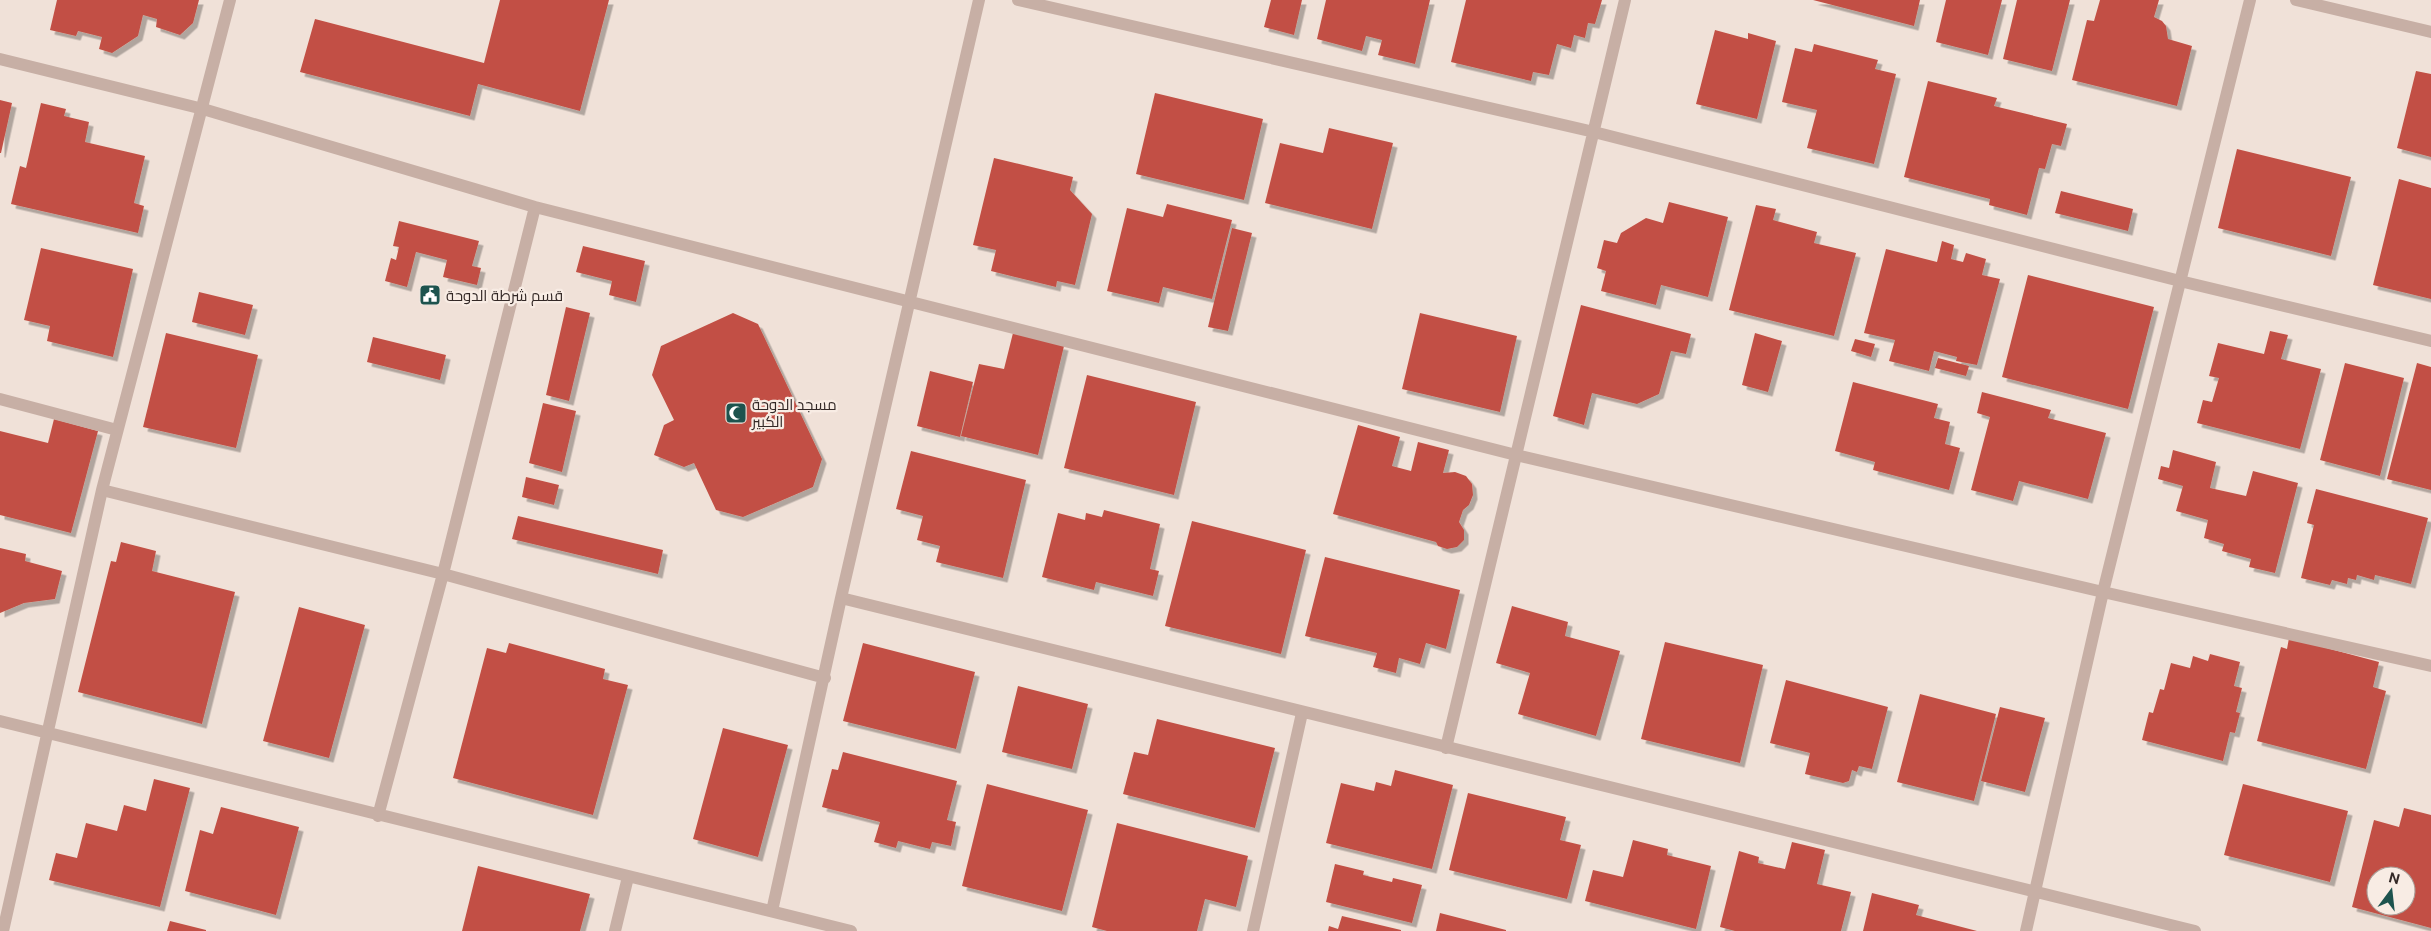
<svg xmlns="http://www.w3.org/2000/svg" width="2431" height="931" viewBox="0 0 2431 931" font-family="'Public Sans',Cairo,sans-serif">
<defs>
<filter id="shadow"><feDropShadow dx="4.5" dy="4.5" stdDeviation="0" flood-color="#0004"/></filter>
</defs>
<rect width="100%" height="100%" fill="#f0e1d8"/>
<path fill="#c25044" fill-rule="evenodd" filter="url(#shadow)" d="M57,0h142l-6,23 -13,12 -24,-8 1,-8 -14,-4 -5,21 -26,17 -13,-4 3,-12 -24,-6 -2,5 -26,-6z
M500,0h109l-29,111 -102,-27 -8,32 -170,-44 15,-53 169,44z
M1271,0h31l-8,35 -30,-8z
M1326,0h104l-15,64 -37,-9 4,-15 -16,-4 -4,15 -45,-12z
M1466,0h136l-7,24 -7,-1 -3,15 -11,-3 -3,13 -14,-4 -8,31 -16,-3 -2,9 -80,-19z
M1813,0h107l-6,26z
M1946,0h56l-14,55 -52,-13z
M2017,0h53l-18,71 -49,-12z
M2100,0h59l-5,17 8,4 4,5 2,13 24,7 -15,60 -105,-26 15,-60 7,1z
M1715,30l33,9v-6l28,8 -19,78 -61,-15z
M1814,44l64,16 -3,9 21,5 -22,90 -67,-16 10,-38 -35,-8 13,-54 17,4z
M2416,71l15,3v83l-34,-9z
M1928,81l69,17 -3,8 73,18 -6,22 -9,-2 -7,25 -6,-1 -12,47 -38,-10 1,-6 -86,-22z
M1155,93l108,26 -19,81 -108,-26z
M0,100l12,3 -11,50h-1z
M41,103l25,6 -2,7 25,6 -4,20 60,14 -11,47 10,3 -6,27 -127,-29 9,-38 6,2z
M1329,128l64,15 -21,86 -107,-26 15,-60 43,10z
M2237,149l114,28 -20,79 -113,-28z
M994,158l79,19 -3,13 22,24 -17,71 -18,-4 -1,6 -65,-16 5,-21 -23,-5z
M2399,179l32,9v111l-58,-14z
M2061,191l72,18 -5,22 -73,-18z
M1669,202l59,15 -20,80 -47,-12 -5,20 -55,-14 5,-20 -9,-3 7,-28 13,3 4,-10 25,-15 17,5z
M1167,204l65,16 -20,79 -49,-12 -4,16 -52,-12 20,-83 36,9z
M1756,205l20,4 -3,11 44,12 -3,11 42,10 -22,83 -105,-26z
M399,221l80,20 -7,25 9,2 -4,17 -34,-8 4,-17 -31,-8 -9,35 -22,-6 6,-23 5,2 3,-13 -6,-1z
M1232,228l20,5 -24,98 -20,-4z
M1942,241l12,4 -3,14 12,3 3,-9 20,6 -4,16 18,4 -23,86 -21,-4 1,-4 -23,-6 -5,20 -40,-10 6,-21 -31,-7 22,-84 51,13z
M583,246l62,15 -9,41 -27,-7 3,-14 -36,-9z
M41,248l92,21 -20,88 -66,-16 3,-15 -26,-6z
M2028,275l126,32 -26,102 -126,-32z
M199,292l54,13 -8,30 -53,-13z
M1581,305l110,29 -5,20 -15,-3 -12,43 -22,10 -45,-11 -8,32 -31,-9z
M566,307l24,6 -21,88 -23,-6z
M733,313l25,11 64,135 -9,28 -70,30 -27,-7 -22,-47 -10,4 -30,-12 10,-30 10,-5 -22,-45 9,-29z
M1420,313l97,23 -17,76 -98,-23z
M2270,331l18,4 -7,24 40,10 -21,80 -103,-26 6,-23 9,2 7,-24 -10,-2 9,-33 46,11z
M166,333l92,22 -22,93 -93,-21z
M1013,333l51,13 -26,109 -77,-19 18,-72 25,5z
M1755,333l27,8 -14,51 -26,-7z
M373,337l73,18 -6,25 -73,-18z
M1855,339l20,5 -4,13 -20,-6z
M1938,358l31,8 -3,10 -31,-8z
M2345,363l59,15 -24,98 -60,-16z
M2417,363l14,4v123l-44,-11z
M930,371l43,11 -13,55 -43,-11z
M1087,375l109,27 -22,93 -110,-27z
M1853,382l85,22 -4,14 16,4 -5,22 15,4 -11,42 -76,-20 2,-8 -40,-11z
M1982,392l69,18 -3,8 58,15 -18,66 -69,-18 -6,20 -42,-11 19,-73 -13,-4z
M543,403l33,8 -14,61 -33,-9z
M54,419l44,12 -27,102 -71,-18v-84l48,12z
M1358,425l42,12 -8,29 19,5 7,-29 31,8 -6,23 12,-1 11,4 6,8 1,11 -4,10 -6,5 -4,12 5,8v10l-7,7 -10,2 -9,-3 -2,-4 -103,-28z
M2173,450l43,12 -6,26 36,8 7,-25 45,12 -23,90 -26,-6 2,-8 -29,-8 2,-7 -20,-6 4,-18 -32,-9 7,-25 -25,-7 3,-13 8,2z
M911,451l115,29 -23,98 -67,-16 4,-16 -23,-6 6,-24 -27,-7z
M526,477l33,8 -5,20 -32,-8z
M2316,489l112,29 -17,66 -36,-9 -1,5 -17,-5 -1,5 -8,-2 -1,6 -15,-4 -2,5 -29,-7 13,-53 -7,-2z
M1104,510l56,14 -10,45 9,2 -6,25 -57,-14 -2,8 -52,-13 16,-64 27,7 1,-7 16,4z
M518,516l145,34 -5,24 -146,-35z
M1192,521l114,29 -25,104 -116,-28z
M121,542l35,9 -4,20 83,21 -33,132 -124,-32 33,-131 5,1z
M0,548l26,6 -1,7 37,10 -7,28 -31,4 -24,10z
M1325,557l135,33 -14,59 -20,-6 -6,21 -21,-6 -3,15 -23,-6 4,-14 -72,-17z
M1512,606l56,16 -3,14 55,15 -24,85 -78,-22 12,-41 -34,-10z
M299,607l66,18 -36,133 -66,-17z
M2289,638l90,24 -6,25 13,4 -20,78 -109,-28 24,-94 6,2z
M1665,642l98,23 -23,98 -99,-24z
M509,643l96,26 -2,10 25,6 -35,130 -140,-37 34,-130 19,5z
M863,643l112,29 -19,77 -113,-28z
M2210,654l30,8 -6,24 8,2 -6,24 4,1 -5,20 -5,-1 -7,29 -81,-21 7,-28 4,1 7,-24 4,1 7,-27 19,5 3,-12 15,5z
M1786,680l102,27 -16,62 -13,-3 -2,6 -5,-2 -3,11 -6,2 -38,-9 5,-21 -40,-10z
M1018,686l70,18 -16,65 -70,-17z
M1920,694l76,20 -22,87 -77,-19z
M2000,707l45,11 -20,74 -44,-11z
M1157,719l118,29 -20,80 -132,-34 11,-42 14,3z
M723,728l65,17 -30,112 -65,-18z
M843,752l114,29 -10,39 9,2 -5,24 -19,-4 -2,7 -32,-8 -2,7 -22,-6 6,-20 -58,-15 10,-38 6,1z
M1395,770l58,15 -21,84 -106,-26 15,-60 33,8 2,-9 15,4z
M154,779l36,9 -30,119 -111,-27 7,-27 21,5 9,-35 31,8 7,-26 22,6z
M987,784l101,26 -26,101 -100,-25z
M2243,784l105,27 -18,71 -106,-27z
M1468,793l98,24 -6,23 21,5 -14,54 -118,-29z
M221,807l78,20 -23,88 -91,-24 15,-61 13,4z
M2404,808l27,7v113l-79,-21 22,-87 25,7zM2376,876h30v30h-30z
M1117,823l131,33 -12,51 -31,-8 -8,32h-90l-15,-4z
M1633,840l35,9 -1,6 44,11 -15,63 -111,-28 8,-31 30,7z
M1792,842l33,8 -8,34 34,8 -10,39h-106l-15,-4 19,-76 20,6 -1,6 27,6z
M1335,864l29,7 -1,4 29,7 1,-4 29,7 -10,38 -86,-21z
M478,866l112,28 -10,37h-118z
M1872,893l47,12 -3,10 61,16h-114z
M1440,913l66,17v1h-70z
M1342,916l59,14v1h-73l1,-5 9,3z
M170,921l36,9v1h-39z"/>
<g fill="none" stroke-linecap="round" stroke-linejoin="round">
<path stroke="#c7afa5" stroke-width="12" d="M1018,0l576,132 586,149 251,60
M2296,0l135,32
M0,59l203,50 332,98 981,248 587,137 328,74
M0,399l117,31
M102,490l341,84 382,104
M841,598l138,-598
M0,721l851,210
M1446,748l179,-748
M378,816l65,-242 92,-367
M772,911l69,-313 1354,333
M3,931l99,-441 128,-490
M615,931l13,-54
M1253,931l49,-218
M2026,931l77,-339 147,-592"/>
</g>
<defs>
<g id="civic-square" transform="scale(1.125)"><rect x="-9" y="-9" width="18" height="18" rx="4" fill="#1d534e" stroke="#f8ece4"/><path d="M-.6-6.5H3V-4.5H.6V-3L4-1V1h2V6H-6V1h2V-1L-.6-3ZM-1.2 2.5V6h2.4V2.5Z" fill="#fff"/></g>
<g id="mosque-square" transform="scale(1.125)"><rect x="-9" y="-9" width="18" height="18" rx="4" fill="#1d534e" stroke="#f8ece4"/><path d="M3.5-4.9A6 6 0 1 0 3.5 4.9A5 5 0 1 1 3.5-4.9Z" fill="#fff"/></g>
</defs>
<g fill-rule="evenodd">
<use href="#civic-square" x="430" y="295"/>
<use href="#mosque-square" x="736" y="413"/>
</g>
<g text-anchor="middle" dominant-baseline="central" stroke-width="4.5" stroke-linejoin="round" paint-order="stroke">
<g font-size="15" fill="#332826" stroke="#f8ece4" text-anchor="start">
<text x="446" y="295">قسم شرطة الدوحة</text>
<text x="752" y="404">مسجد الدوحة<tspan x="752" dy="17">الكبير</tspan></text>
</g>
</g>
<g transform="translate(2391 891) rotate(15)"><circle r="24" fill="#f8ece4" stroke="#a99e98"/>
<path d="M0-4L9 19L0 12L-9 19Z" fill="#1d534e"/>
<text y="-8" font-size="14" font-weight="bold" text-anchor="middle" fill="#332826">N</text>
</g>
</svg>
